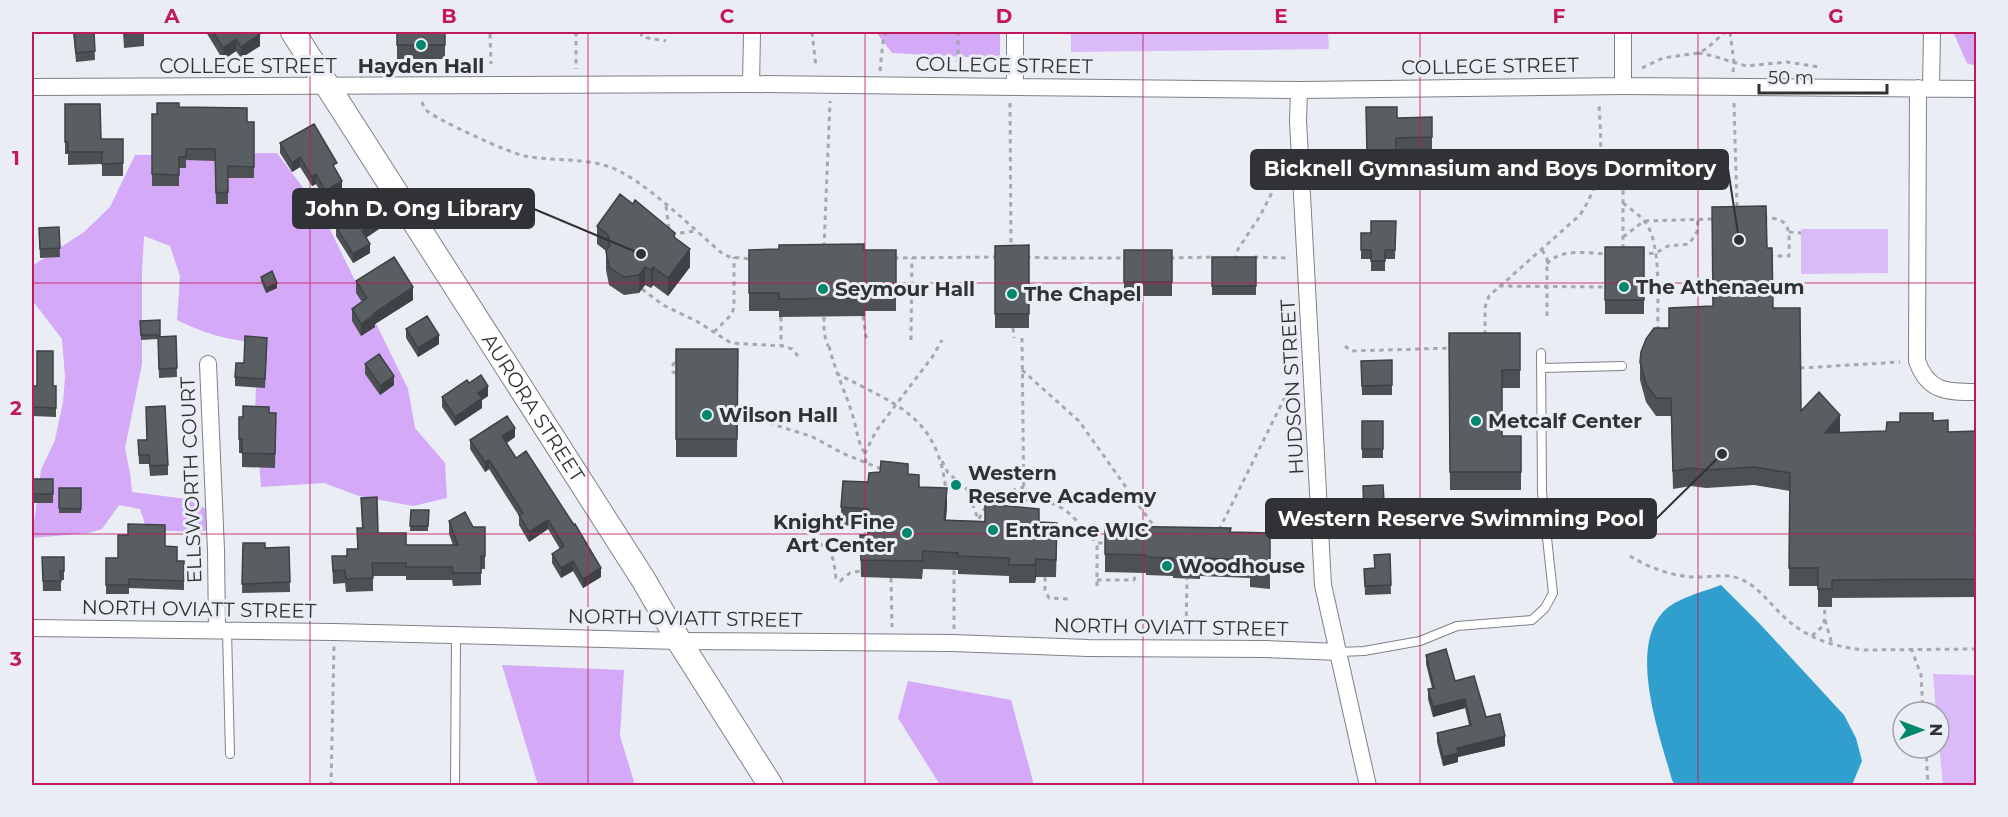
<svg xmlns="http://www.w3.org/2000/svg" width="2008" height="817" viewBox="0 0 2008 817" font-family="Montserrat,sans-serif">
<rect width="100%" height="100%" fill="#eaedf4"/>
<path fill="#dbbaf9" d="M1071,32h257l1,17 -258,3z
M1801,229h87v44l-87,1z
M1933,674l43,1v110h-33l-4,-41v-32h-3z"/>
<path fill="#d3a9f8" d="M876,32h124v27l-108,-6z
M1953,32h23v34l-9,-3z
M277,153l45,60 86,176 7,39 30,35 2,35 -34,8 -54,-10 -35,-13 -63,4 -6,-75 3,-69c-33,-4 -50,-8 -81,-23l3,-44 -10,-30 -26,-10 -2,36v92l-17,84 5,25 2,19 55,7 20,10 1,21 -9,2 -52,-2 -7,-21 -21,-4 -17,24 -14,4 -56,5 9,-68 14,-30 8,-38 2,-25 -3,-38 -30,-39v-34l52,-34 26,-25 25,-52z
M502,665l122,5 -4,66 15,49h-97z
M908,681l103,19 23,85h-94l-42,-67z"/>
<path fill="#309fcd" d="M1721,585l38,38 85,92 12,23 6,23 -10,24h-177l-3,-5c-12,-44 -44,-130 -9,-168 13,-14 40,-20 58,-27z"/>
<g fill="none" stroke-linecap="round" stroke-linejoin="round">
<g stroke="#7e8187" stroke-width="10">
<path id="lane" d="M1541,368l81,-2
M227,630l3,124
M1339,652l25,-1 56,-10 37,-15 75,-6 13,-12 8,-15 -11,-101 -1,-139
M455,786l1,-152"/>
</g>
<g stroke="#7e8187" stroke-width="18">
<path id="street" d="M1015,32v54
M751,84l1,-52
M1623,86v-54
M32,87l719,-3 548,6 324,-4 353,3
M1918,88l-1,273c11,31 30,31 59,31
M1931,88l1,-56
M1299,90l-1,31 25,464 45,201
M208,364l8,186 1,80
M32,628l302,4 345,9 274,2 135,5 178,1 73,3"/>
</g>
<g stroke="#7e8187" stroke-width="26">
<g id="secondary">
<path id="s1" d="M293,32l350,547 36,62 92,145"/>
</g>
</g>
<path stroke="#a5a8ad" stroke-width="3" stroke-dasharray="4.5 4.5" stroke-linecap="butt" d="M576,32v37
M641,32l1,5 24,4
M812,32l4,35
M1730,32l4,31 -1,10
M490,34l1,30
M1698,53l15,3 33,10 41,-4 32,5
M1642,68l21,-10 35,-5 8,-4 19,-17
M880,71l3,-30 3,-9
M958,72v-40
M422,102c1,3 2,6 4,8 9,9 85,44 99,46 27,5 56,2 82,10 35,11 86,63 116,88l7,3 22,2
M1010,103l1,146
M1734,103l3,105
M1601,157l17,9 5,7v77
M1623,203c7,6 16,11 22,19 17,21 12,79 13,107
M666,206l3,24
M1763,218c30,-1 26,14 26,38h-19
M1789,232l12,1
M671,234l25,-3
M1623,237l21,-16 70,-2
M824,247l6,-146
M1542,250l5,8v62
M1640,254l16,-1 12,-7 21,-2 8,-12 1,-13
M1026,257l23,1h78
M1254,257l32,1
M894,258l104,-1
M1170,258l44,-1
M1235,260l3,-11 22,-33 21,-41
M1547,264c13,-16 40,-11 59,-10
M1499,286l106,1
M1644,287l13,-1
M642,289l21,16 35,17 33,21 53,3 8,3 6,7
M863,316l4,27
M781,317v29
M824,317v16l4,13
M1013,328l1,10
M714,332l18,-18 2,-7v-50
M1485,335v-28l4,-11 91,-81c26,-40 21,-67 19,-112
M1022,338l2,172
M911,340l1,-82
M829,346c6,26 18,49 25,74 3,11 4,22 10,32
M1345,346l6,5 102,-3
M1800,368l100,-6
M1022,370l57,51 76,107
M676,373l-3,-1v-8l4,-2
M836,373c60,32 102,42 110,118
M769,423l44,14 29,16 42,17
M942,461l6,12 19,16 11,30v4
M866,463l-1,-10 11,-22 57,-75 9,-16
M1024,500c41,-1 47,16 73,43h11
M979,519c8,-20 25,-27 45,-32
M1219,530l71,-143
M812,539c21,11 21,16 24,39l4,3 10,-8 10,-2
M1630,556c19,12 47,22 69,21 14,0 28,-4 41,2 16,6 26,20 38,32 25,26 51,35 86,39l112,-1
M1045,577v13l4,8 19,1
M891,578l1,49
M1097,580h37l3,-9
M1097,586v-43
M1825,620l7,24
M954,629v-59
M1186,634l1,-55
M1812,636l12,-11 1,-18
M1911,648l10,27 2,37
M1926,748l2,38
M331,786l3,-140"/>
<use href="#lane" stroke="#fff" stroke-width="8"/>
<use href="#street" stroke="#fff" stroke-width="16"/>
<use href="#secondary" stroke="#fff" stroke-width="24"/>
</g>
<path fill="#4d5154" d="M73,32h21l1,28 -19,2z
M123,32h21v14l-20,2z
M206,32h52l2,14 -19,12 -5,-7 -13,9z
M397,32h48v27h-48z
M627,32h81v1z
M65,104l36,35h22v37h-21v-12l-34,1v-11h-3z
M179,107l68,15h7v56h-26v26h-12l-1,-43 -29,-1v8h-7v18h-27v-72h5z
M1366,107l31,11 35,-1v34l-36,1v16h-29z
M280,143l57,28 5,19 -17,10 -9,-16 -4,2 -12,-19 -8,5 -12,-19z
M355,213l24,16 -13,9 4,15 -17,10 -17,-27v-9l3,-2v-10z
M1396,221l-1,38h-10v12h-14v-12h-10v-26h10z
M597,226l78,12 15,29 -22,29 -15,-11 -2,3 -6,-3 -6,8 -15,2 -15,-10 -3,-15v-19l-9,-7z
M59,227l1,30 -20,1 -1,-30z
M1029,245v83h-34v-82z
M1605,247h39v67h-39z
M1767,248l6,60 28,103 39,22 46,-2 47,-10 15,11 29,-1v177l-1,-11 -144,1v9h-14v-21h-29l1,-95 -36,-6 -48,3 -15,-2 -18,3 -2,-73h-15l-10,-14 -6,-22v-18l29,-34 44,-22z
M749,250h147v61h-31v5l-86,1v-6h-30z
M1124,250h48v46h-48z
M1212,257h44v38h-44z
M261,277l16,11 -11,5 -5,-12z
M356,281l57,19 -38,24v3l-14,9 -9,-15v-12l10,-7 -6,-9z
M160,320v17l16,-1 1,41 -18,1 -1,-39 -17,1 -1,-19z
M406,329l33,15 -21,13 -12,-19z
M1449,333h71v55h-18v48h19v54h-71z
M267,347l-2,41 -30,-2v-9l9,-14z
M676,349h62l-1,108h-61z
M1392,360v35h-30l-1,-34z
M365,364l29,21 -14,10 -15,-21z
M469,383l19,13 -6,4v8l-27,18 -13,-19v-10z
M32,386h24v31l-23,-1v21h-1z
M269,413h7l-1,55 -33,-1v-14h-3v-14l4,-22z
M1362,421h21v37h-21z
M515,437l-8,6 9,15 85,119 -18,11 -10,-17 -12,7 -9,-15v-9l8,-5 -12,-20 -19,13 -10,-17v-9l-30,-47 -4,3 -15,-23v-9z
M138,440l30,25v10l-18,1 -1,-12h-10z
M908,474l11,13 28,19 -1,14 93,2 18,18 -1,37h-20l-1,6h-26v-7l-51,-2v-4l-35,-1 -1,10 -61,-2 -1,-42h8v-8l-27,-2v-18l27,-25z
M32,479h21v24h-21z
M1363,486l22,30v10h-21z
M59,488h22v25h-22z
M361,498l17,35 28,12h47l-4,-11v-13l24,6h12v42h-4v16l-28,1 -1,-6h-46v-4h-33v15l-27,1 -1,-9 -12,1 -1,-28h15l10,-7v-21h5z
M411,510h18l-1,21h-18z
M1105,526l126,6 39,1v56l-20,-2v-9l-50,-2v3l-27,-1v-2l-27,-1v-2l-41,-1z
M243,543l22,5 24,-1 1,45 -48,1z
M165,546l12,15h7v29l-55,-2v6h-23v-36h12z
M1390,554l1,40 -26,1 -1,-26 10,-1z
M42,557h22v23h-3v11h-18z
M1426,655l29,26 31,36 19,29 -47,11v5l-15,4 -6,-24v-9l32,-8 -4,-17 -32,9 -5,-18v-10l4,-1 -6,-24z"/>
<path fill="#3e4245" d="M260,34v12l-19,12v-11z
M236,39v12l-13,9v-12z
M300,157v10l-8,5v-9z
M316,174v10l-4,2v-9z
M342,181v9l-17,10v-9z
M379,220v9l-17,11v-9z
M370,244v9l-17,10v-9z
M690,249v18l-22,29v-18z
M645,267v18l-6,8v-18z
M653,267v18l-2,3v-18z
M277,283v5l-11,5v-5z
M413,287v13l-38,24v3l-14,9v-12l13,-11z
M439,335v9l-21,13v-9z
M394,376v9l-14,10v-9z
M488,386v10l-6,4v8l-27,18v-9l23,-24z
M1840,415v18h-15z
M515,428v9l-13,8v-9z
M489,460v9l-4,3v-10z
M947,488v18l-3,32v-18z
M548,520v9l-19,13v-10z
M1036,559v18l-1,6v-18z
M573,561v10l-12,7v-10z
M601,568v9l-18,11v-9z
M1465,699v9l-32,9v-10z
M1505,736v10l-47,11v5l-15,4v-9l14,-9z"/>
<path fill="#595e62" stroke="#3e4245" stroke-width="1.5" d="M74,32h20l1,19 -19,2z
M124,32h20l-20,2z
M213,32h45l2,2 -19,13 -5,-8 -13,9z
M397,32h48v13h-48z
M157,103h22v4l68,1v14h7v45l-26,-1v26l-12,1 -1,-44h-29v8h-7v18l-27,-1v-60h5z
M65,104h35l1,35h22v24l-21,1v-12h-34v-10h-3z
M1366,107h31v11l35,-1v20l-36,1v16h-29z
M314,124l23,39 -4,2 9,16 -17,10 -9,-17 -4,3 -12,-20 -8,6 -12,-20z
M620,194l13,10 2,-4 40,33 -1,4 16,12 -22,29 -15,-11 -2,3 -6,-3 -6,8 -15,2 -15,-10 -3,-16 4,-6 -2,-10 -11,-9z
M368,204l11,16 -17,11 8,13 -17,10 -17,-27 8,-5 -5,-7 12,-7 4,5z
M1766,206l1,42h5l1,60h27l1,103 18,-19 21,23 -15,18 61,-2 1,-9h13v-9h33v8l15,-1v12l29,-1v159l-1,-11 -144,1v9h-14v-21h-29l1,-95 -36,-6 -48,3 -15,-2 -18,3 -2,-73h-15l-10,-14 -6,-22 1,-10 5,-13 8,-11h15v-20l44,-2 -1,-99z
M1371,221h25l-1,29h-10v11h-14v-11h-10v-17h10z
M59,227l1,21 -20,1 -1,-21z
M864,244v6h32v42l-31,1v5l-86,1v-6h-30v-43l30,-1v-4z
M1029,245v69h-34v-68z
M1605,247h39v53h-39z
M1124,250h48v32h-48z
M394,257l19,30 -39,26 1,1 -14,10 -9,-15 15,-11 -11,-17z
M1212,257h44v29h-44z
M272,271l5,12 -11,5 -5,-11z
M427,316l12,19 -21,13 -12,-19z
M160,320v15h-19l-1,-14z
M1449,333h71v37h-18v66h19v36h-71z
M176,336l1,32 -18,1 -1,-32z
M245,336l22,2 -2,41 -30,-2 1,-14h8z
M676,349h62l-1,90h-61z
M37,351h16v35h3v22l-23,-1v22h-1v-43h5z
M379,354l15,22 -14,10 -15,-22z
M1392,360v25l-30,1 -1,-25z
M481,375l7,11 -10,7 4,5 -27,19 -13,-20 25,-17 2,3z
M165,406l3,59 -18,1 -1,-11h-10l-1,-15h9l-1,-33z
M243,406l26,1v6h7l-1,41 -33,-1v-14h-3v-22h4z
M507,416l8,12 -13,8 14,22 10,-7 48,74 1,-1 26,44 -18,11 -10,-18 -12,7 -9,-14 12,-8 -16,-26 -19,12 -10,-17 4,-2 -34,-53 -4,2 -15,-22z
M1362,421h21v28h-21z
M881,461l27,3v10l11,1v12l28,1 -3,32 41,2v-18l54,5v13l18,1 -1,37 -20,-1 -1,6h-26v-7l-51,-2v-3l-35,-2 -1,10 -61,-1 -1,-25h8v-26l-27,-2 2,-26 25,1 1,-9 11,-1z
M32,479h21v15h-21z
M1383,485l2,31 -21,1 -1,-31z
M59,488h22v21l-22,-1z
M377,497l1,36h28v12h52l-9,-24 16,-9 8,15h12v29h-4v17h-28l-1,-6h-46v-4h-34l1,15 -27,1 -1,-9 -12,1 -1,-15h15v-7h11l-1,-21h6l-2,-30z
M411,510h18l-1,16h-18z
M128,524l37,1v21l12,1v14h7v20l-55,-2v6h-23v-27h12v-23h10z
M1105,526l126,2 -1,4 40,1v38l-20,-2v-9l-50,-2v3l-27,-1v-2l-27,-1v-2l-41,-1z
M243,543h22v5l24,-1 1,35 -48,2z
M1390,554l1,31 -26,1 -1,-17 11,-1 -1,-13z
M42,557h22v14h-4l1,10h-18z
M1446,649l9,32 19,-5 12,41 14,-3 5,22 -48,12 1,5 -15,4 -6,-24 34,-8 -6,-26 -32,8 -5,-18 6,-1 -8,-33z"/>
<path fill="none" stroke="#c2185b" stroke-width="1.5" stroke-opacity="0.55" d="M310,32v754M588,32v754M865,32v754M1143,32v754M1420,32v754M1698,32v754M32,283h1944M32,534h1944"/>
<g fill="#00876c" stroke="#eaedf4" stroke-width="2">
<circle cx="421" cy="45" r="6"/>
<circle cx="1624" cy="287" r="6"/>
<circle cx="823" cy="289" r="6"/>
<circle cx="1012" cy="294" r="6"/>
<circle cx="707" cy="415" r="6"/>
<circle cx="1476" cy="421" r="6"/>
<circle cx="956" cy="485" r="6"/>
<circle cx="993" cy="530" r="6"/>
<circle cx="907" cy="533" r="6"/>
<circle cx="1167" cy="566" r="6"/>
</g>
<g text-anchor="middle" dominant-baseline="central" stroke-width="6" stroke-linejoin="round" paint-order="stroke">
<g font-size="20" fill="#313235" stroke="#eaedf4">
<text transform="translate(1004 65) rotate(1)">COLLEGE STREET</text>
<text x="248" y="66">COLLEGE STREET</text>
<text transform="translate(1490 66) rotate(-1)">COLLEGE STREET</text>
<text transform="translate(1292 387) rotate(-93)">HUDSON STREET</text>
<text stroke="none"><textPath href="#s1" startOffset="446">AURORA STREET</textPath></text>
<text transform="translate(191 480) rotate(-92)">ELLSWORTH COURT</text>
<text transform="translate(199 609) rotate(1)">NORTH OVIATT STREET</text>
<text transform="translate(685 618) rotate(1)">NORTH OVIATT STREET</text>
<text transform="translate(1171 627) rotate(1)">NORTH OVIATT STREET</text>
</g>
<g font-size="20" font-weight="bold" fill="#313235" stroke="#eaedf4" text-anchor="start">
<text x="421" y="66" text-anchor="middle">Hayden Hall</text>
<text x="1636" y="287">The Athenaeum</text>
<text x="835" y="289">Seymour Hall</text>
<text x="1024" y="294">The Chapel</text>
<text x="719" y="415">Wilson Hall</text>
<text x="1488" y="421">Metcalf Center</text>
<text x="968" y="473">Western<tspan x="968" dy="23">Reserve Academy</tspan></text>
<text x="895" y="522" text-anchor="end">Knight Fine<tspan x="895" dy="23">Art Center</tspan></text>
<text x="1005" y="530">Entrance WIC</text>
<text x="1179" y="566">Woodhouse</text>
</g>
</g>
<path fill="none" stroke="#313235" stroke-width="2" d="M1739 240L1728 169M641 254L534 209M1722 454L1656 519"/>
<g fill="#313235" stroke="#eaedf4" stroke-width="2">
<circle cx="1739" cy="240" r="6"/>
<circle cx="641" cy="254" r="6"/>
<circle cx="1722" cy="454" r="6"/>
</g>
<g fill="#313235" stroke="#313235" stroke-width="2">
<rect x="1251" y="150" width="477" height="39" rx="6"/>
<rect x="293" y="189" width="241" height="39" rx="6"/>
<rect x="1266" y="499" width="390" height="39" rx="6"/>
</g>
<g font-size="21" text-anchor="middle" font-weight="bold" fill="#fff">
<text x="1490" y="176">Bicknell Gymnasium and Boys Dormitory</text>
<text x="414" y="216">John D. Ong Library</text>
<text x="1461" y="526">Western Reserve Swimming Pool</text>
</g>
<rect width="2008" height="817" fill="none" stroke="#eaedf4" stroke-width="66"/>
<g transform="translate(1921 730) rotate(90)"><circle r="28" fill="#eaedf4" stroke="#a0a2a8" stroke-width="1.5"/>
<path d="M0-4.5L10 22L0 15L-10 22Z" fill="#00876c"/>
<text y="-9" font-size="16" font-weight="bold" text-anchor="middle" fill="#313235">N</text>
</g>
<path d="M1759 84v9h128v-9" fill="none" stroke="#313235" stroke-width="3"/>
<text x="1768" y="84" font-size="18" fill="#313235" stroke="#eaedf4" stroke-width="4.5" paint-order="stroke">50 m</text>
<rect x="33" y="33" width="1942" height="751" fill="none" stroke="#c2185b" stroke-width="2"/>
<g font-size="20" text-anchor="middle" font-weight="bold" fill="#c2185b">
<text x="172" y="23">A</text>
<text x="449" y="23">B</text>
<text x="727" y="23">C</text>
<text x="1004" y="23">D</text>
<text x="1281" y="23">E</text>
<text x="1559" y="23">F</text>
<text x="1836" y="23">G</text>
<text x="16" y="165">1</text>
<text x="16" y="415">2</text>
<text x="16" y="666">3</text>
</g>
</svg>
